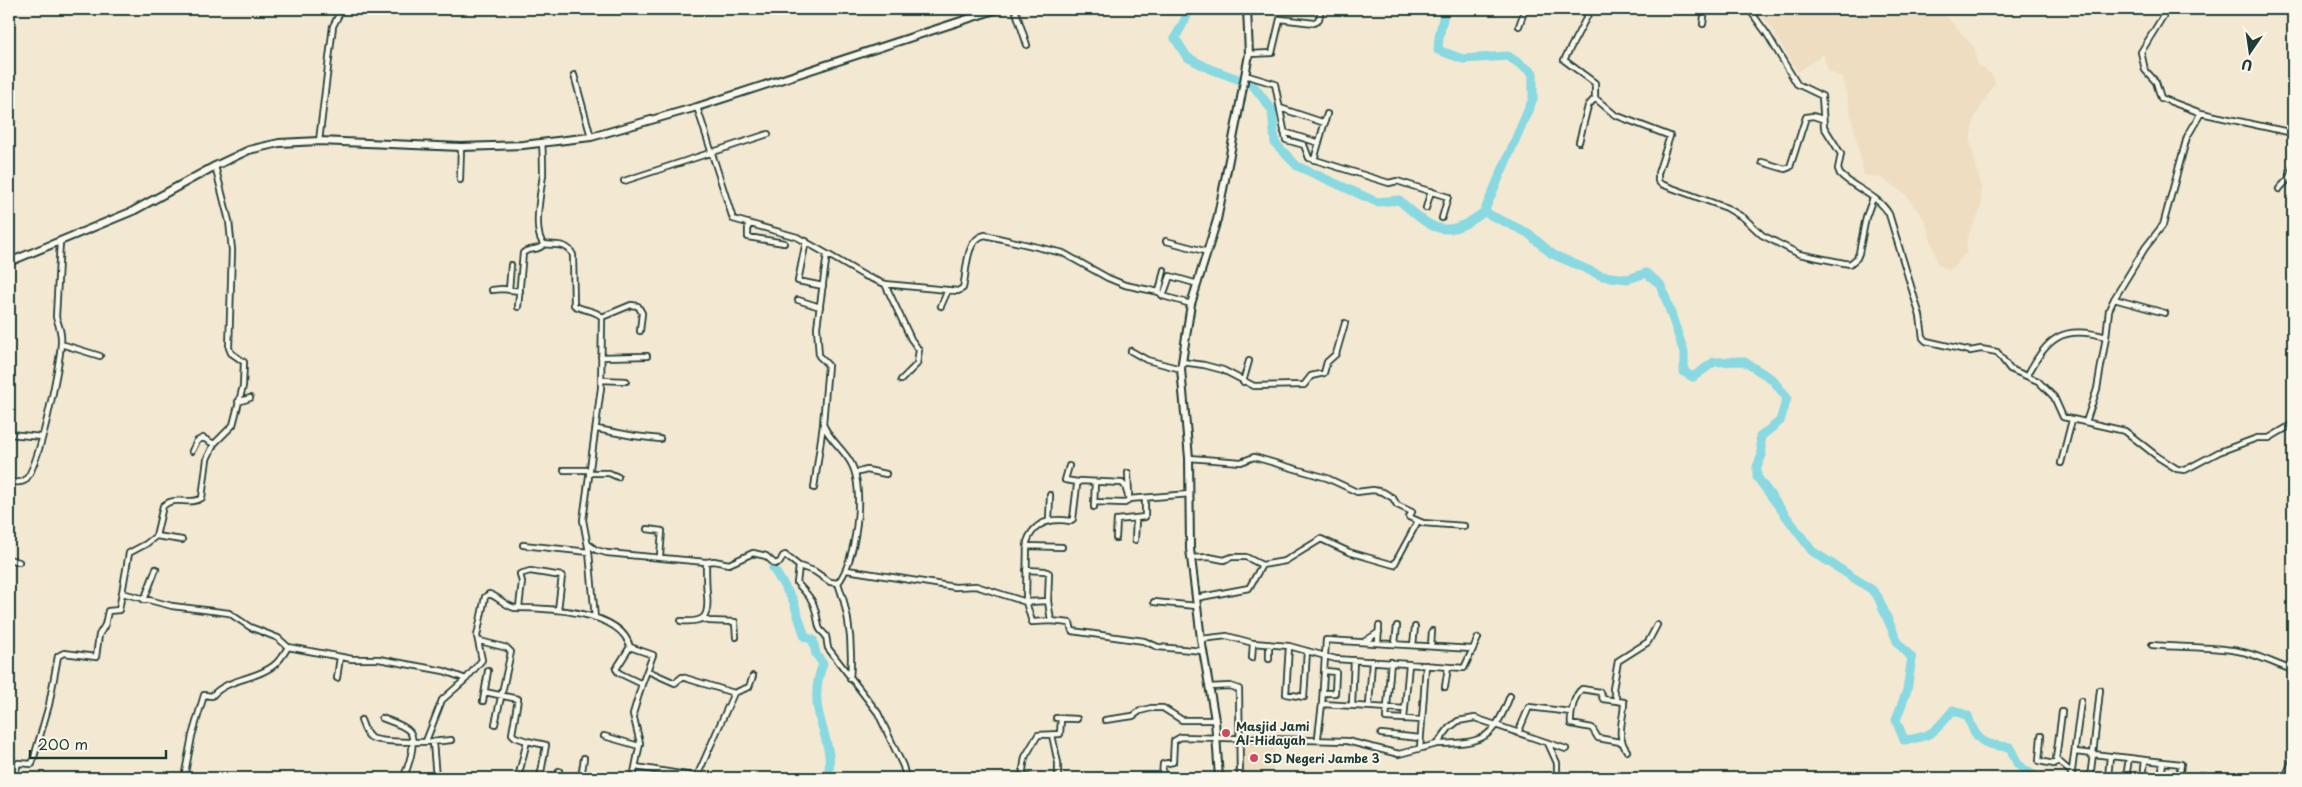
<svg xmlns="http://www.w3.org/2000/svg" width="2302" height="787" viewBox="0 0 2302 787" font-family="'Playpen Sans',sans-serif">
<rect width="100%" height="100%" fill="#f3e8d2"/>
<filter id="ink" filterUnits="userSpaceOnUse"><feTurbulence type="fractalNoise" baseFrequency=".02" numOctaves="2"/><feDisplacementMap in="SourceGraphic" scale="10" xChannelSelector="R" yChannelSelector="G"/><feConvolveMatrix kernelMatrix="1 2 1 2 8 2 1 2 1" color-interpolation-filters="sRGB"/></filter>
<g filter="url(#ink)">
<path fill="#eeddc0" d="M1757,9h183l35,40 2,15 14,10 4,8 -21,37 -4,22 11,44v23l-14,30 -1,15 -17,18 -11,-7 -13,-44 -20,-26 -25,-17 -16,-2 -21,-98 -15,-6 -5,-17 -25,18 -29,-48z
M1235,742l40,2 -3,29h-6v2l-31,-2z"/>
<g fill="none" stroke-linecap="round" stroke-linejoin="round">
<path stroke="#88d9e1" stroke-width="9" d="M1189,9l-2,7 -12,22 12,19 23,12 42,15 20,26 3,33 22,23 80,36 22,-2c33,29 45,42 85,12l49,-113v-26l-25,-17 -45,3 -25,-9 1,-13 6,-28
M1484,212l44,21 24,21 50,22 26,3 18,-6 14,11 7,18 17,50v20l9,5 21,-15 29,-1 29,18 15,19 -7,23 -20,16 2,18 -5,12v10l55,74 59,38 7,8 20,46 14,15 -5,32 -11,30 8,20c28,-3 32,-9 49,-30l15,6c7,25 17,30 42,31l8,18 20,13
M773,568l20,32 12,37 8,3 3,14 7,10c-5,12 -7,25 -6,38 1,22 19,52 10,76"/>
<g stroke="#1f3d34" stroke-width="8">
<path id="street" d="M1015,9l12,36
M1591,9l-27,51 31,23v15
M1749,9l18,25 30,50 25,12 2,31 17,27 -3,15 2,5c15,15 38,21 49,40l31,102 3,22 3,3 44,10 11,-2 16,3 13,17 28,12 16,16 9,20 62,14 33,26 19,12 8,1 34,-18 38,-14h12l24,-14
M2171,9l-6,4 -24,39 4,18 11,12 5,16 40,15
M1703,24l2,-15
M1519,26l6,-17
M1249,54l23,-1 8,-34 34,4 5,-4 2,-10
M574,75l17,62
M1245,75l30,9 11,56 18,5 5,13 80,25 8,-2 51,16 -6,21
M697,107l36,112 64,18 30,17 -10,73 2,29 9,9 -5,59c6,16 22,26 29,41 13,26 4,96 -14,118
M1280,108l45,15
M1284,132l35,11
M319,141l14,-115 9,-17
M1579,142l9,-36 7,-8 20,17 55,21 -12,37v8l3,3 66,24 17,10 18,17 37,19 45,9 6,1 7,-6 2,-5 7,-36 7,-19
M542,143c1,11 1,21 1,32 -2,16 -11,58 1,69 12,2 23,-2 29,11l1,50c8,6 20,4 28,12l-1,71 -18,132 6,32 6,66
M1314,160l13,-46
M1762,162l23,7 5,-2 16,-50 7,-1 9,3
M215,166l14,55 3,29 -3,98 2,5 13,9 -1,24 -10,39 -19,19 -7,15 -5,39c-12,8 -27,-3 -39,8l-7,30 -10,8 -17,9 -7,40 50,13 57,7 21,14 28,11 10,9
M460,180l1,-33
M624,181l144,-47
M2279,189l12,-13 2,-9
M1426,208l5,-17
M748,223v14l36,6
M806,241l-8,40 25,5
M1166,241l42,11
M827,254l38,22 20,8 73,7 5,-3c4,-16 2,-49 22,-53l78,18 45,25 17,7 34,7 4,4 28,8
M885,284l26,55 8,11 -2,14 -16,16
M492,290l10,-1 18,2
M509,290l2,-25
M1159,292l5,-22
M1163,296l7,-20 28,8
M2114,299l51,14
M798,300l22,7
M941,306l7,-16
M518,307l5,-54c6,-6 15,-1 21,-9
M602,317l29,-12 7,1 4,7 -2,18
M61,344l39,12
M1131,351l16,9 34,9
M601,357l46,-1
M1182,362l22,3 19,5 31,16 50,-1 7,-9 13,-3 3,-11 9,-8 9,-31
M2027,376c20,-37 34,-52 79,-39l3,-27 5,-11 31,-51 18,-23 24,-88 14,-24 92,20
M601,380l25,1
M1243,382l6,-21
M238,402l12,-4
M2086,422l11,-33 9,-52
M597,429l37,7 26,3
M9,434l33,3
M192,451l5,-10 6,-3 11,6
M1189,458l52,4 13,-5 73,21 30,14 16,-2 10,2 10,6 4,7 15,7 -3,5 14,6 41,3
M2061,463l11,-43
M1069,466l-4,14 13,2
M564,470h25
M589,473h20l9,4
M855,473l12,-3 19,4
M1128,473l1,22
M9,481c4,1 11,2 15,0 15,-10 36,-117 37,-138 1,-10 -2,-17 -5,-26l4,-76
M814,488l9,-63
M1094,502l31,1 4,-4 61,-5
M1094,507l1,-25
M1049,521l1,-26
M647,529l15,2 -2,25
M156,536l26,4
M1116,538l1,-18 28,-3v-19
M1135,540l1,-21
M588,544l8,6 11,3 99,9
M523,545l66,7
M1027,546l35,1
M1191,558l18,-1 15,3 8,-3h14l16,8
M9,559l10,3
M799,566l-2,17c18,19 17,19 22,44 1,4 5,6 7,9 1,4 1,8 2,12l50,65 25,53 3,12
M847,570l108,17 21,-1 50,16 22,-1 3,20 19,2 2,8 72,10 14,6 45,4
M1026,570l19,1 4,2 -1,28
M838,583c12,32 15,62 12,96
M1196,598l53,-10 13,-23 23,-4 36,-22 28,13 45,13 24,-44
M144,600l12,-31
M1154,602l43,4
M519,607l3,-25 -2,-8 10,-3 32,5 -4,34
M703,619l6,2 26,1 1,15
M681,621c25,2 28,-5 26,-27 -1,-10 -1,-21 -1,-32l8,-1 15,3 24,-11 13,3 9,8 5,-2 3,-6 2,-1 14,11 15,5 16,11 8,1
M1051,621l-19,1 -6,-20 1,-60c7,-20 24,-24 43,-21l3,-2 4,-34 3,-4 42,2 3,3 4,13
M1201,639l26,-3 26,7 36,3 47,13 128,9 14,-30
M480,641l27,7 4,4 -16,72
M1365,641l14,-9
M1378,642l1,-16
M1395,643l2,-17
M1413,645l2,-18
M2152,645c28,3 57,1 86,6 19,3 36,13 55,19
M1289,646l-3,48 18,3 3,-46
M1431,646l1,-15
M630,647l-14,22 3,4 23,11 -9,30 7,29 -7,35
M630,647l23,8 -11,29
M1252,658l1,-15
M1269,659v-14
M1391,662l-5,56 36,2
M648,671l27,12 7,-6 52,16 15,-6 4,-11
M337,678l3,-21
M1209,687l21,-1 9,3 1,89
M1445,687l3,-20
M2100,690l-7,64 17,2 -2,22
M485,692l33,7 -6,35 3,3 12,4 -9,37
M1323,693h12l1,-21 -11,-1
M1617,700l-4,-11 5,-28 30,-19 9,-17
M483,701l5,-30
M1352,705l2,-45
M1369,706l3,-45
M1405,709l-83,-5 4,-64 146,9
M2062,712l-6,47 16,14
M382,718c7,3 23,7 28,14 7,10 -2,36 -7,46
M1056,718l21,1
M1404,719l5,-55
M361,720c2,5 4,13 9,17 10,7 68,5 81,3
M1105,720l28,-4 7,-5 11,-3h12l19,12h33
M1518,733l11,-26 42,5
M1381,734l39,4
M1052,735l6,28v15
M604,736l35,10
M2041,736l-2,25 15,3 3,-3
M1318,737l4,-33
M426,741l16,-41 24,-21
M527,741l19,4 -6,33
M433,742l3,36
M1620,742l-22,-4 -6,-10 -21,-4c-1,-10 3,-29 11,-35l18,3 3,7 21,3c0,18 -9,33 3,49
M1548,743l9,20v15
M1437,744c46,-1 56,-4 73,-48
M1420,748l6,-83
M2075,752l18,2 -3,24
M2110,756l19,2 -3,20
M2129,758l16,2 -2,18
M2145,760l36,4 -2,14
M636,767l57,9 5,-2 36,-81
M9,774h6l3,-11 14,1 17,-59 9,-49 6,-3 32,4 3,-22 6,-10 3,-14 11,-1 3,-17
M309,777l9,1
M184,778l8,-42 12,-41 8,1c16,-18 43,-16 61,-30 7,-5 11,-12 15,-19l64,12h27l65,12 22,8 16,-19 -5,-24 8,-39 4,-3c9,2 18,14 27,14 29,0 105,2 114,39
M557,778l2,-7
M581,778l3,-20
M1032,778l-10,-2 3,-19 13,-22 22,-1 1,-15
M1162,778l1,-14 10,-2 1,-21 7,-4 166,4 52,13 38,-10 12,-16 9,-7 17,-3 91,31
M2071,778l10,-77
M2161,778l2,-16
M2197,778l3,-3 27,3
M2285,778l8,-19"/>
</g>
<g stroke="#1f3d34" stroke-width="10">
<path id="secondary" d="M9,262l124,-51 82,-45 34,-16 30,-7 40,-2 142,6 62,-2 68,-8 106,-30 301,-98
M1219,778l-4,-58 -14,-81 -11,-90 -1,-91 -8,-89 10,-65 26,-84 21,-106 11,-60 -2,-45"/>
</g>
<use href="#street" stroke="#fbf7ec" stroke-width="4.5"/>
<use href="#secondary" stroke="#fbf7ec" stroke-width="6"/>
</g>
</g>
<g fill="#d1495b" stroke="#fbf7ec" stroke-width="2">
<circle cx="1226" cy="733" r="5"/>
<circle cx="1254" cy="758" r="5"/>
</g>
<g text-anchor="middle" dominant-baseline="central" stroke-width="4" stroke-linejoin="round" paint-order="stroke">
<g font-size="12" font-weight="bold" fill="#1f3d34" stroke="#fbf7ec" text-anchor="start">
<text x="1236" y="726">Masjid Jami<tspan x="1236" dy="14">Al-Hidayah</tspan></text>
<text x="1264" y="758">SD Negeri Jambe 3</text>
</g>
</g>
<rect width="2302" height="787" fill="none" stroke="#fbf7ec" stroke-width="30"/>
<rect x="15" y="15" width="2272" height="757" fill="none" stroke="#1f3d34" stroke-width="2" filter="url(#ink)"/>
<g transform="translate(2250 52) rotate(193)" stroke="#fbf7ec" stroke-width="4" paint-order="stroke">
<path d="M0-4L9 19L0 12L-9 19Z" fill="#1f3d34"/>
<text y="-8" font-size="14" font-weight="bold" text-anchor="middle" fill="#1f3d34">U</text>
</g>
<path d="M30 750v8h136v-8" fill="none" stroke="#1f3d34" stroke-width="2.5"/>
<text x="38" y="750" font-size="15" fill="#1f3d34" stroke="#fbf7ec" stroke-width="4" paint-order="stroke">200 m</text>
</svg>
